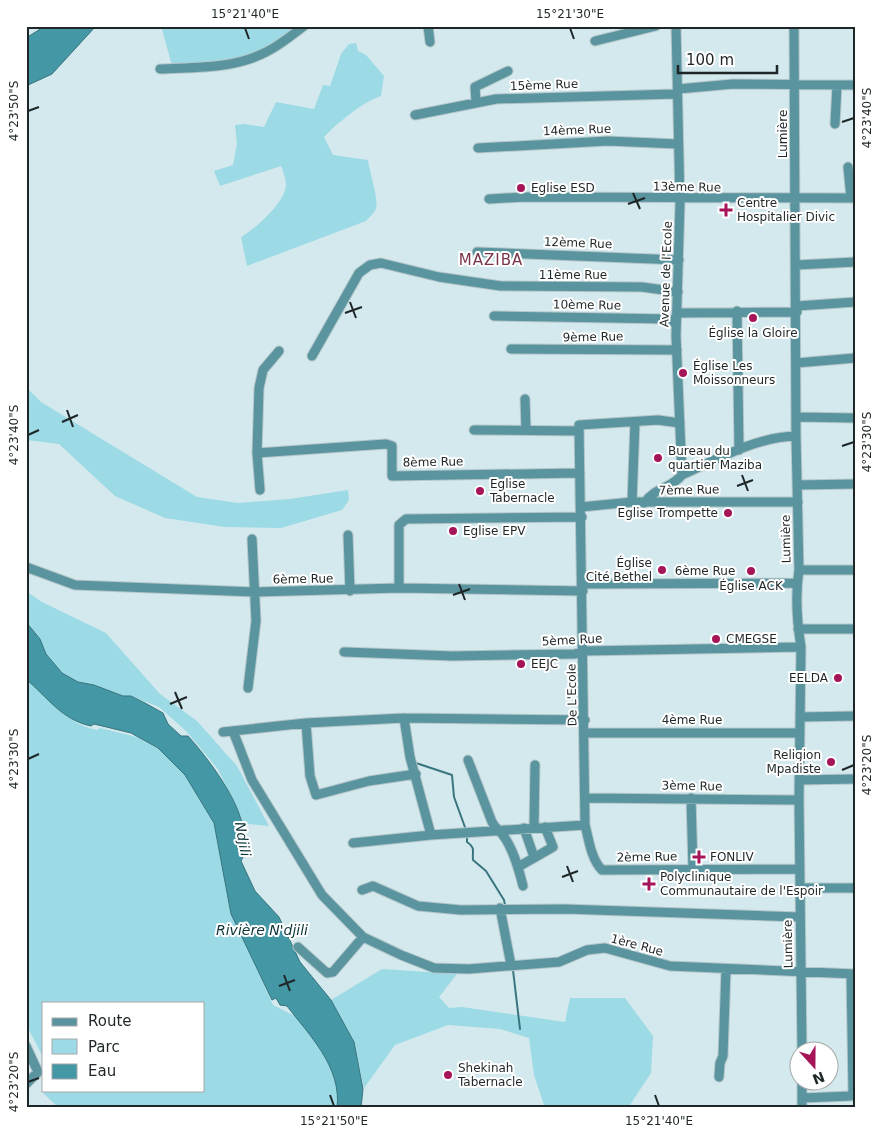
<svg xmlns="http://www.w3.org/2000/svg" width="881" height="1134" viewBox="0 0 881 1134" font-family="'DejaVu Sans',sans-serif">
<rect width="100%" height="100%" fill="#d4e9ed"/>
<path fill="#9cdae5" d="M161,26h143l-38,26 -32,11 -61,6z
M356,43l2,8 8,4 18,21 -3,20c-17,5 -45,28 -57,41l9,18 35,5c1,10 11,40 8,48 -1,5 -7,9 -10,13l-119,45 -6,-29c14,-8 44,-34 45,-52 0,-6 -3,-14 -5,-19l-61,20 -6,-15 19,-6 4,-21 -2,-19 9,-1 20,3 12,-25 38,7 9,-24 7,1 11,-32 8,-10z
M26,387l15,15 156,95 41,6 52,-4 58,-9 1,10 -7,10 -61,18 -56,-1 -60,-9 -50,-22 -56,-52 -33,-4z
M26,591l16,11 64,31 54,61 37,27 40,45 32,60 -21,-2 -4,8 -12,-35 -15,-29 -31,-37 -27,-24 -28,-11h-8l-29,-11 -16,-3 -16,-9 -16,-19 -6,-15 -14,-17z
M26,678c21,19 42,47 71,52l3,-2 37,9 27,15 28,27 17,27 50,155v12l14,32 26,13 26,31 19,59h-285l-16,-15 1,-3h160v-87h-160v56l-18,-35z
M382,969l75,5 -18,23 10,11 13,-1 103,15 5,-24h55l28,38 -2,37 -23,35h-83l-11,-33 -5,-37 -29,-9 -52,-4 -53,20 -31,43 -10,-46 -23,-42z"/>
<path fill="#4497a5" stroke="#39757f" d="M45,26h51l-44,48 -26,12v-48z
M26,622l14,17 6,15 16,19 16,9 16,3 29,11h8l14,7 18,10 5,11 13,12h7c20,22 67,82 53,112l3,7 -3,6 14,30 24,26 21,45 31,38 23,42 9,47 -2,19h-24c5,-41 -28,-73 -50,-102l-7,-1 -4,-7 -4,2 -41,-86 -17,-91 -29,-48 -27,-27 -27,-15 -37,-9 -3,2c-29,-6 -44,-29 -65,-47z"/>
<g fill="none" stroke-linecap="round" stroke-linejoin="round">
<path stroke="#39757f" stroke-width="2" d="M416,763l36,12 2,22 12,33
M467,835v7c9,6 5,9 6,18l13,11 18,29 1,5
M513,970l7,59"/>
<g stroke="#b3c6c9" stroke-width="11">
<path id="minor" d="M428,26l2,16
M676,26l4,177 -4,133 6,139
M794,26l2,410 3,134c-4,25 -2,52 2,77l-2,153 3,252
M595,41l61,-15
M160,69c35,-2 74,0 106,-17 13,-6 26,-17 38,-26
M678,89l55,-5 122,1
M476,102l-1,-15 33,-16
M415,115l81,-16 180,-5
M835,124l2,-39
M478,148l130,-7 70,3
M848,167l3,31
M489,199l35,-2 331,1
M477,252l202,8
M796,265l59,-3
M797,306l58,-4
M737,311l2,139
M677,313l120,-1
M494,316l175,3 3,1 4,5
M511,349l166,1
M312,356l47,-83 11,-8 11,-2 58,14 62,9 141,1 36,5
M796,363l59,-5
M525,399l1,31
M796,417l59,1
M680,423l-22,-3 -79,5 6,400c4,15 6,34 17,45l198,-1
M474,430l105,1
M257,453l129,-9 6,2v30l188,-3
M797,485l58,-1
M260,490l-3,-37 2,-65 4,-18 16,-19
M632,502l3,-80
M644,503c13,-17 25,-13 38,-28 36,-16 74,-38 114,-39
M581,507l51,-5h166
M348,535l2,56
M26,567l49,18 180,7 144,-4 184,3
M799,570h56
M583,584l214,-1
M399,588v-63l7,-6 176,-2
M798,629h57
M344,652l108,4 123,-2 9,-3 217,-4
M248,688l8,-67 -4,-82
M800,717l55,-1
M306,723l4,53 6,19 53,-14 47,-7
M233,731l19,49 70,115 41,42 38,18 33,13 35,1 90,-7 28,-12 18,-2 65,18 185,8
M223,732l83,-9 98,-5 181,2
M585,733h215
M468,760l24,62c3,6 6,7 10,12 11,13 17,36 21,52
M800,780l55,-1
M585,798l214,2
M691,798l2,71
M534,827l1,-62
M524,828l10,29
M431,835l154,-10
M353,843l78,-8 -21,-78 -6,-39
M518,867l35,-20 -8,-20
M799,888h56
M362,890l11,-4 45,20 43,4 104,-1 235,8
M500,908l11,57
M298,947l29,26 6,-1 30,-35
M26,1046l12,26 -12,12
M719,1077l1,-14 3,-7 3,-87
M802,1082v26
M802,1098l49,-2 2,-5 -2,-117"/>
</g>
<use href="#minor" stroke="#59949f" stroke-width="9"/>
</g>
<path fill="none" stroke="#1e2627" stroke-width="2" d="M245,28l4,11M570,28l4,11M28,111l11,-4M842,122l12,-4M633,193l7,16M628,204l17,-6M350,302l6,16M345,313l17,-6M67,410l6,17M62,422l16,-7M28,435l11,-5M842,446l12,-4M742,475l6,16M737,486l16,-6M459,584l6,16M453,595l17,-6M175,692l7,17M170,704l17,-7M28,759l11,-5M842,770l12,-5M567,866l6,16M562,877l16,-6M284,975l6,16M279,986l16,-6M28,1082l11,-4M330,1095l4,11M655,1095l4,11"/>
<g fill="#a51558" stroke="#fff" stroke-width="2">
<circle cx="521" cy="188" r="5"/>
<path d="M723.5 202.5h5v5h5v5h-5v5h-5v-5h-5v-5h5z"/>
<circle cx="753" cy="318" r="5"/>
<circle cx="683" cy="373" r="5"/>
<circle cx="658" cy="458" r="5"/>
<circle cx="480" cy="491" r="5"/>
<circle cx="728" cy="513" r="5"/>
<circle cx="453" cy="531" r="5"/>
<circle cx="662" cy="570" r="5"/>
<circle cx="751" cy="571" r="5"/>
<circle cx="716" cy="639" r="5"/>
<circle cx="521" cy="664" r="5"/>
<circle cx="838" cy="678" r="5"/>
<circle cx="831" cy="762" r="5"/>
<path d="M696.5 849.5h5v5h5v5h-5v5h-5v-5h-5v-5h5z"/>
<path d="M646.5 876.5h5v5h5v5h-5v5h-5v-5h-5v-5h5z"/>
<circle cx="448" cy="1075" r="5"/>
</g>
<g text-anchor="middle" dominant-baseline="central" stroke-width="4" stroke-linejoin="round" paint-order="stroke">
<g font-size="12" fill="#1e2627" stroke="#fff">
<text transform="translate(544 85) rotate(-2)">15ème Rue</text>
<text transform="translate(577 130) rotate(-2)">14ème Rue</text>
<text transform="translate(783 134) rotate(-90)">Lumière</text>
<text transform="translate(687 187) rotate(1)">13ème Rue</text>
<text transform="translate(578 243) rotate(2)">12ème Rue</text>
<text transform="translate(666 274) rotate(-88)">Avenue de l'Ecole</text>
<text x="573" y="275">11ème Rue</text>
<text transform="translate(587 305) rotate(1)">10ème Rue</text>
<text transform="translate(593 337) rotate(-1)">9ème Rue</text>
<text transform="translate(433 462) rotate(-1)">8ème Rue</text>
<text transform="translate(689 490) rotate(-1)">7ème Rue</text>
<text transform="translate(786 539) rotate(-91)">Lumière</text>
<text x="705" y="571">6ème Rue</text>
<text transform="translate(303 579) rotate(-1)">6ème Rue</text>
<text transform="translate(572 640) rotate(-3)">5ème Rue</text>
<text transform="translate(572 695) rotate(-91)">De L'Ecole</text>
<text x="692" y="720">4ème Rue</text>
<text transform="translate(692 786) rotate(1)">3ème Rue</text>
<text transform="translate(647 857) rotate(-1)">2ème Rue</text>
<text transform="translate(788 944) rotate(-91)">Lumière</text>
<text transform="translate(637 945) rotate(15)">1ère Rue</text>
</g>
<g font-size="12" fill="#1e2627" stroke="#fff" text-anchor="start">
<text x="531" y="188">Eglise ESD</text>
<text x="737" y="203">Centre<tspan x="737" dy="14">Hospitalier Divic</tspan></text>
<text x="753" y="333" text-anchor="middle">Église la Gloire</text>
<text x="693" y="366">Église Les<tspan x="693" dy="14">Moissonneurs</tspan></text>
<text x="668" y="451">Bureau du<tspan x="668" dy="14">quartier Maziba</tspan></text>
<text x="490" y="484">Eglise<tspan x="490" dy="14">Tabernacle</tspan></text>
<text x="718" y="513" text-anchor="end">Eglise Trompette</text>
<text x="463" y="531">Eglise EPV</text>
<text x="652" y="563" text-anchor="end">Église<tspan x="652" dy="14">Cité Bethel</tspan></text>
<text x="751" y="586" text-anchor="middle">Église ACK</text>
<text x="726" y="639">CMEGSE</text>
<text x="531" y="664">EEJC</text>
<text x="828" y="678" text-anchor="end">EELDA</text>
<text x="821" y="755" text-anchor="end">Religion<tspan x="821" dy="14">Mpadiste</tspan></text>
<text x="710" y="857">FONLIV</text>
<text x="660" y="877">Polyclinique<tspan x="660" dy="14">Communautaire de l'Espoir</tspan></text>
<text x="458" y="1068">Shekinah<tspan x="458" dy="14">Tabernacle</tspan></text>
</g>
<g font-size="14" font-style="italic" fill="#0c353b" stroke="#fff">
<text transform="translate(243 839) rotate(80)">Ndjili</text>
<text x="262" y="930">Rivière N'djili</text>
</g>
<g font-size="15" letter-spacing="1" fill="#79344c" stroke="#fff">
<text x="491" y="260">MAZIBA</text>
</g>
</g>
<rect width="881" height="1134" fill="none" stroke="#ffffff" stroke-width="55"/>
<rect x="42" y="1002" width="162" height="90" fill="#ffffff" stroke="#a5a8a9"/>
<rect x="52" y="1018" width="25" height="8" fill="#59949f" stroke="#a5a8a9"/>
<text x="88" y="1026" font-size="15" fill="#1e2627">Route</text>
<rect x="52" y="1039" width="25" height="15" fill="#9cdae5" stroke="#a5a8a9"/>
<text x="88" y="1052" font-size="15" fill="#1e2627">Parc</text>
<rect x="52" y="1064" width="25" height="15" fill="#4497a5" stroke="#a5a8a9"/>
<text x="88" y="1076" font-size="15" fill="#1e2627">Eau</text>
<g transform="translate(814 1066) rotate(159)"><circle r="24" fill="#ffffff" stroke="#a5a8a9"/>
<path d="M0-4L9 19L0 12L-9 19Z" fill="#a51558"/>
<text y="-8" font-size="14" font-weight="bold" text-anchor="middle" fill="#1e2627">N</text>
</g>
<path d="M678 65v8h99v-8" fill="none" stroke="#1e2627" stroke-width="2.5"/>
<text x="686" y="65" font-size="15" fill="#1e2627" stroke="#ffffff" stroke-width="4" paint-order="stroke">100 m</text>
<rect x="28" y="28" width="826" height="1078" fill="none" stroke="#1e2627" stroke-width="2"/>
<g font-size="12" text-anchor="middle" fill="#1e2627">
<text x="245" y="18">15°21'40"E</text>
<text x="570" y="18">15°21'30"E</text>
<text transform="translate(14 111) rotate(-90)" y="4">4°23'50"S</text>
<text transform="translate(867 118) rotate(-90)" y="4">4°23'40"S</text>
<text transform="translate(14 435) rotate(-90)" y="4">4°23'40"S</text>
<text transform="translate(867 442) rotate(-90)" y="4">4°23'30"S</text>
<text transform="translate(14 759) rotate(-90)" y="4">4°23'30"S</text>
<text transform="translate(867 765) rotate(-90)" y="4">4°23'20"S</text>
<text transform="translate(14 1082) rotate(-90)" y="4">4°23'20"S</text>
<text x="334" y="1125">15°21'50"E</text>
<text x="659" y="1125">15°21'40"E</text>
</g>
</svg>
